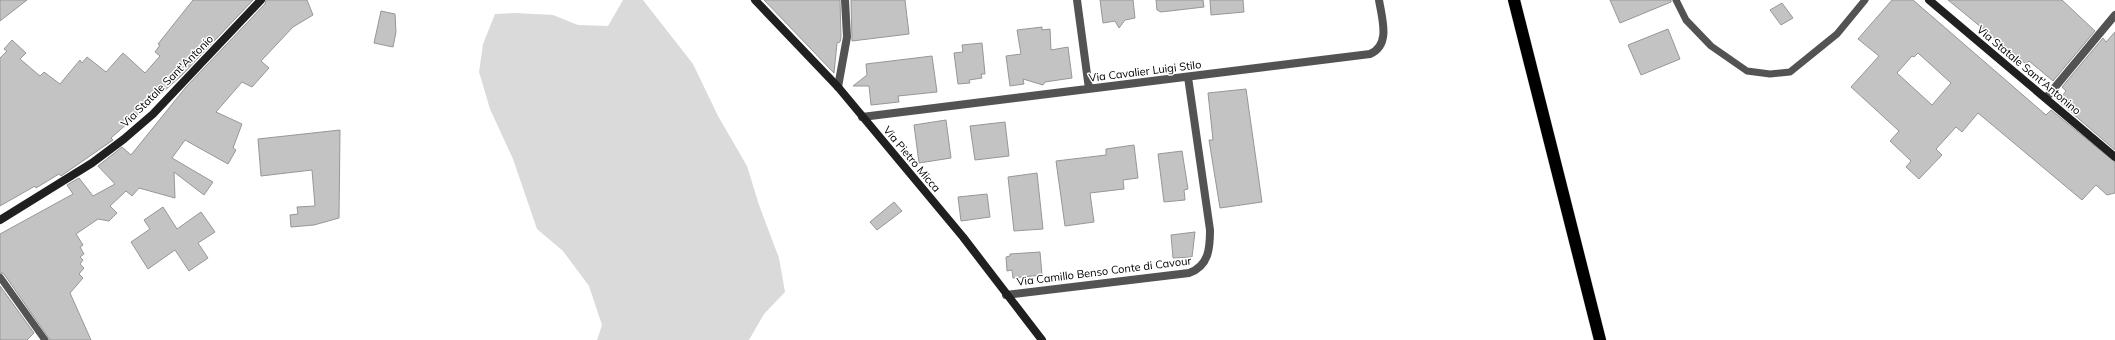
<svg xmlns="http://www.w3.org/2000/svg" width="2115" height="340" viewBox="0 0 2115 340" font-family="Mulish,sans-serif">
<rect width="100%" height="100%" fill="#fff"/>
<path fill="#dadada" d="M623,0h20l50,64 25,52 29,50 12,39 20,53 6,34 -21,22 -15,26h-152l5,-15 -13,-39 -26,-35 -26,-22 -24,-70 -23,-50 -11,-37 4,-28 12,-30 20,-1 38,2 25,10 30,1z"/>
<path fill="#c3c3c3" stroke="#979797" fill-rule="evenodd" d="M0,0h27l-27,21z
M193,0h60l-72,76 -70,62 2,2 -52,36 -2,-2 -23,14 -1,-2 -35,20v-148l7,-7 -3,-2 8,-9 14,13 -6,6 20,17 4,-4 16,12 20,-24 2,3 5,-6 19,15 17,-19 22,20 15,-17 -5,-4 5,-7 -2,-1z
M266,0h41l6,15 -20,12 -32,34 8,7 -17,19 -10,-5 -26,30 26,12 -9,24 3,2 -8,14 -43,-24 -13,18 41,24 -9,13 -30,-23 1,26 -36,-10 -7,8 -6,-5 -16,15 7,7 -8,8 -11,-2 -22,15 7,11 -3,2 4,7 -4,3 3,3 -3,4 4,4 -5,6 4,4 -13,15 21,47h-41l-46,-66 -4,-2v-38l73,-40 -6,-9 12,-7 14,18 22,-12 -17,-18 24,-19 9,8 55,-68 79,-83z
M764,0h76l1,37 -1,5 -3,1 -3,30z
M851,0h54l4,34 -57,7z
M1100,0h33l2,18 -10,2 -6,8 -4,-7 -12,2z
M1156,0h47l1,7 -43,5 -4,-2z
M1210,0h33l1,12 -33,3z
M1610,0h61v2l-51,21z
M1892,0h21l133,115 5,-5 64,52v31l-8,2 -11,-10 -14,15 -104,-87 -16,19 -6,-5 -20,22 6,6 -23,24 -13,-12 5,-6 -21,-20 9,-10 -48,-44 28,-31 -21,-17zM1918,53l33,30 -19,22 -35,-32 15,-17 2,1z
M1948,0h114l33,31 -42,50 -24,-20 -3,3z
M1782,3l11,15 -12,7 -11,-15z
M381,11l14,3 1,18 -3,15 -19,-4z
M1042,27v3l8,-1 1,21 17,-3 4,31 -27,4 -2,3 -20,-6 1,5 -14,2 -4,-30 15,-2 -4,-24z
M1668,29l12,30 -39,16 -13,-30z
M2115,32v118l-57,-49 8,-10 -4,-4 41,-49 3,4z
M982,43l3,31h-4l1,4 -13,2 1,3 -12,1 -4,-31 9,-1 -1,-7z
M932,56l5,36 -39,4 1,6 -28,3 -2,-19h-16l14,-11 -1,-11z
M1246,89l16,113 -42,6 -11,-68h4l-5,-47z
M946,120l5,38 -32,5 -5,-38z
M1005,122l4,34 -34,4 -5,-34z
M340,130l-1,88 -25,7 -23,2 -1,-12 8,-1 -1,-7 18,-1 -3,-36 -51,6 -3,-37z
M1134,145l4,33 -15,2 1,9 -34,4 4,29 -29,4 -9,-65 50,-6v-6z
M1182,151l6,38 -4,1 1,10 -21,2 -6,-48z
M1037,173l6,56 -29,2 -6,-54z
M987,194l3,23 -29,4 -3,-24z
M894,202l8,9 -25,19 -7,-8z
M163,207l14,22 24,-17 14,20 -17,11 10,15 -19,13 -14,-21 -27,19 -17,-27 19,-13 -6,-9z
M1195,232l-3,25 -19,1 -2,-23z
M1040,252l2,23 -29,3 -1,-8 -5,1 -1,-14 4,-1v-2z
M0,286l34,47 -7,7h-27z"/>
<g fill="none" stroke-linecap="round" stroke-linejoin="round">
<g stroke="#dbdbdb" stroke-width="13">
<path id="highway" d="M1514,0l86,340"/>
</g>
<path stroke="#535353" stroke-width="7" d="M1676,0l10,20 25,26 36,25 23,3 20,-2 47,-38 28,-34
M0,277l45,63"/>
<path stroke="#535353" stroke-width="8" d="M1077,0l12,89
M838,87l9,-50 -2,-37
M2046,98l69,-83
M862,117l508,-63c21,-9 12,-35 9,-54
M1006,295l183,-22c20,-7 21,-25 21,-43l-22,-153"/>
<path stroke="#202020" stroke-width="8" d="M755,0l83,87 125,150 79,103
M1929,0l186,157
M0,220l92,-57 32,-24 29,-25 108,-114"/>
<use href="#highway" stroke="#000" stroke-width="12"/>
</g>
<g text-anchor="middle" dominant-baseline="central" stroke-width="3" stroke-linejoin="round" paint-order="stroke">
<g font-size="11" fill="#000" stroke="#fff">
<text transform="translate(2029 70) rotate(40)">Via Statale Sant'Antonino</text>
<text transform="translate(1145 71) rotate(-7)">Via Cavalier Luigi Stilo</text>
<text transform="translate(167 81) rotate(-45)">Via Statale Sant'Antonio</text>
<text transform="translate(912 159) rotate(50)">Via Pietro Micca</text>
<text transform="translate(1104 271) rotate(-7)">Via Camillo Benso Conte di Cavour</text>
</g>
</g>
</svg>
